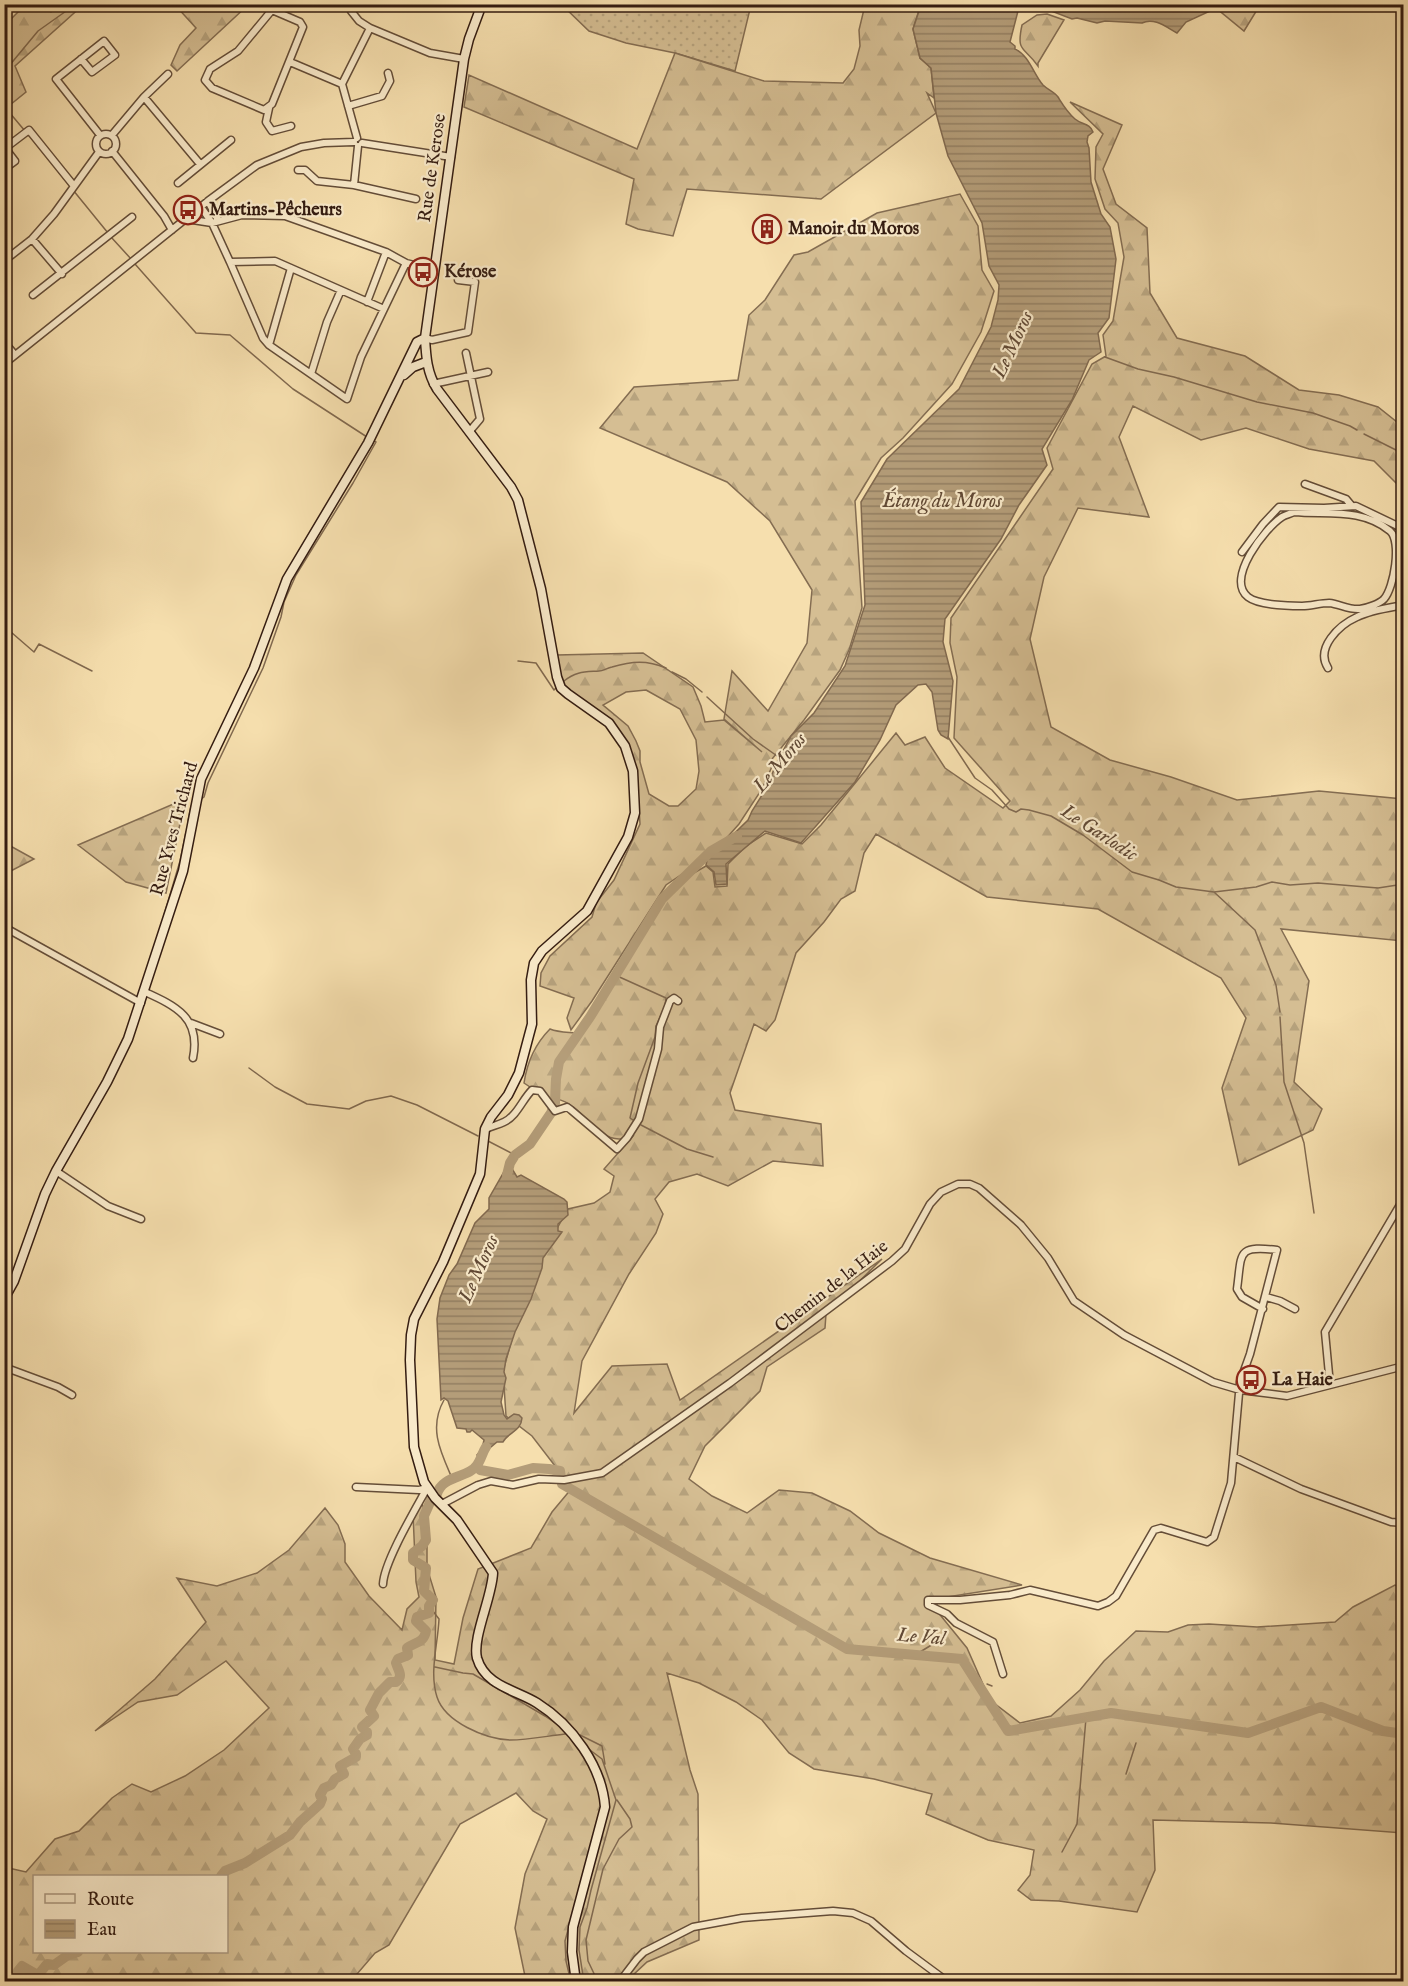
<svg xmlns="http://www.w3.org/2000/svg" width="1408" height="1986" viewBox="0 0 1408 1986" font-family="'IM FELL English',serif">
<defs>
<pattern id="grass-dots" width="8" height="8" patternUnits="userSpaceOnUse" patternTransform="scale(1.5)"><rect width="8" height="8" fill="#d5be93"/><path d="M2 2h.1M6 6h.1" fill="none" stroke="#b7a37e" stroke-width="1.8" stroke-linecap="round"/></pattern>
<pattern id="forest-firs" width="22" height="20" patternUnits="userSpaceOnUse" patternTransform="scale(1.5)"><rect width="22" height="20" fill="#d5be93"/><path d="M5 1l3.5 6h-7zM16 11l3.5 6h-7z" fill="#b7a37e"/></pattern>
<pattern id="water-rules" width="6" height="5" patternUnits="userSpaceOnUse" patternTransform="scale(1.5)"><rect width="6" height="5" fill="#b49d79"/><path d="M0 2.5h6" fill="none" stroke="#937f62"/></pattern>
</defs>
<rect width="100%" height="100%" fill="#f6dfae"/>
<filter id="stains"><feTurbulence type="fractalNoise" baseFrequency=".00333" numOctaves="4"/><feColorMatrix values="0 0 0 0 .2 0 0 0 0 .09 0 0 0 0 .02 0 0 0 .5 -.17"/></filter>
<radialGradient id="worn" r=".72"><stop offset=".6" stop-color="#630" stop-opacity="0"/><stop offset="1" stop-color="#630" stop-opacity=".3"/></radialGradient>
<path fill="url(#grass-dots)" stroke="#846d52" stroke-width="1.5" d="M562,5h189l-16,66 -60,-18 -49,-10 -37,-12z"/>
<path fill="url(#forest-firs)" stroke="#846d52" stroke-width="1.5" fill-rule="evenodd" d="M921,4l-8,25 7,29 11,10 3,30 -7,-5 9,20 -115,86 -134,-10 -14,47 -35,-7 -12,-5 8,-45 -170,-72 5,-32 168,74 38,-96 89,28 79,2 11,-14 6,-23 -1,-16 6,-25z
M1223,4h37v1l-16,26 -28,-23z
M17,5h19l15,7 9,-7h23l-68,61 11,26 -21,17v-84l13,-13z
M175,5h73l-71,66 -6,-6 9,-20 16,-17z
M1047,14l17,6 -26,43v3c-14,-20 -22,-13 -16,-41l15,-10z
M1070,102l52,23 -19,44 13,35 31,24 3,65 27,45 68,18 54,34 40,5 39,12 19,15h6v68l-29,-29 -65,-12 -63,-21 -45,12 -68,-34 -14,31 30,80 -71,-9 -34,69 -14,62 21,88 59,33 61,17 66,23 82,-9 84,8v142l-122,-12 28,52 -15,101 28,27 -9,21 -74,35 -17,-77 24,-70 -25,-40 -123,-69 -111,-12 -111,-63 -12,19 -9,38 -14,8 -17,23 -28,31 -21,67 -9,11 -12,-7 -24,69 5,17 86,14 2,42 -50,-5 -45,25 -31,-12 -28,8 -14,17 8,15 -7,19 -27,41 -47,87 -8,52 38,-47 55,-2 13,36 202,-141 -56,55 -1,14 -58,39 -7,24 -55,55 -16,33 23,17 35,17 32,-23 33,3 38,18 29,22 51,25 92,27 -94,15 39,48 23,52 30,23 31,-7 29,-26 24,-29 32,-30 32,1 20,-7 21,-1 48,3 78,-5 18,-15 42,-22 8,3v245l-132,-10 -118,-3 2,50 -18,42 -78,-11 -28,-1 -13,-10 12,-15 4,-25 -46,-10 -62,-26 6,-20 -58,-15 -60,-10 -25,-16 -27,-33 -26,-18 -37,-19 -32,-10 23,97 8,24 1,146 -52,22 -16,15 2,4h-107l-11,-53 10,-54 22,-55 -14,-8 -17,-18 -56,31 -71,121 -14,8 -24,28h-346l-1,-114 22,5 29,-33 24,-8 33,-33 20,-14 19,8 34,-16 39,-26 45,-42 -43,-47 -49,34 -39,7 -43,29 60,-52 51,-57 -29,-44 40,8 40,-13 32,-23 36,-42 13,17 7,19v18l24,34 33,34 5,-21 12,-12 -3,-15 -3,-68 8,-13 6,16v51l9,29 -1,63 19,4 9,-46 15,-49 53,-21 21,-36 20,-24 -40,-52 -26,-20 -3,-45 17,-60 21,-54 27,-48 26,-6 16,-11 4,-16 -10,-7 29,-33c-4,0 -10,3 -14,3 -27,0 -40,-44 -71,-40l-24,-16c3,-20 12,-40 26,-54 10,4 21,3 31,5l29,-55 26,-33 13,-25 22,-35 35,-20 7,6 2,15 12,-1 1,-22 18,-18 20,-13 36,11 19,-19 75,-92 9,12 20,-8 20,31 58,40 7,-7 -56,-63 3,-61 -7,-34 1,-25 102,-149 -6,-21 45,-84 14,-8 -3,-21 10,-14 11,-64 -6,-34 -13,-14 -10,-30 1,-32 7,-13zM34,1876h192v76h-192z
M960,194l18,32 4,44 12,21 -13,41 -29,52 -49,54 -22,20 -26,43 7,107 -13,42 -9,20 -36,50 -32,39 2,3 -12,27 -23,35 -16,18 -26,22 -31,21 -74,116 -21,29 -4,-12 7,-20 -34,-12 1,-13 9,-17 42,-39 4,-14 18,-23 26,-56 -3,-47 -12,-37 -64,-52 -4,-33 86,-2 50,34 8,19 4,16 19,-2 38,32 -38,-33 8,-48 36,40 39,-68 5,-53 -42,-69 -43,-39 -127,-54 34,-41 104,-7 11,-65 16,-15 29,-45 14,-3 69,-39zM646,690l34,19 16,31 3,31 -3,18 -18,17h-9l-20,-12 -9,-32v-11l-4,-10 -8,-15 -25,-21 23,-13z
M185,799l-19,94 -40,-11 -48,-37z
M5,843l29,16 -29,15z"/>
<path fill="url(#water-rules)" stroke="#81694f" stroke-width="1.5" d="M921,5h302l-37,17 -9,11c-11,-6 -23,-16 -35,-10l-37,-2 -8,2 -20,-5 -5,1 -31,-12 -23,4 -8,31 5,4v3c14,6 19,26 28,36 5,5 12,7 15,12 5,8 9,15 17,22 7,6 15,4 18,13l-5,4 -1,6 2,6 2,34 10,32 9,13 6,32 -7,59 -11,15 3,19 -12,8 -17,40 -30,49 5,16 -28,40 -18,34 -56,80 -2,23 10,39 -5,58 -7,-4 -3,-5 -6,-38 -6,-8 -8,1 -22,20 -16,35 -25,42 -54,61 -36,-12 -39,33 1,20 -11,1 -2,-13 -8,-7 1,-5 41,-40 4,-9 15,-24 9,-23 15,-28 23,-23 31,-47 20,-61 -4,-103 26,-43 72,-70 32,-62 7,-27 1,-15 -10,-19 -7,-43 -34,-67 -12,-43 -5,-45 -11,-10 -7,-29z
M509,1163l3,1 -1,3 6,10 4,-2 43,24 3,3 1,13 -10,9v7l4,1 -19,26 -1,10 -11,31 -16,33 -9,27 -2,13 2,6 -5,24 3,13 3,4 7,-5 5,1 3,3c-1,14 -14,14 -19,24h-6l-18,15 -2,-2 5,-6 2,-9 -12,-10 -2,2h-3l-1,-3 -9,-1 -9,-27 -4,-3 -3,2 -4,-81 3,-21 9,-23 8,-11 18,-41 14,-14v-11z"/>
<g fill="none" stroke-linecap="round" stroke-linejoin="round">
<path stroke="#81694f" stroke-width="1.5" d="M4,72l34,-41 38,-27
M4,106l21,25
M28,134l42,52
M73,190l35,43
M111,237l21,23
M135,264l61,69 34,2 63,54 74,48
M1105,357l33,12 36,8 83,25 56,11 37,13 7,4
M1364,434l40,20
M4,626l30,26 5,-8 53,27
M518,661l18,2 18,27 2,-2
M672,672l14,7 16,13
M564,681c12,-10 21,-9 35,-10 4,0 8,-3 13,-4 20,-6 35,-7 54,1
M707,697l46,42 27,19
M948,737l27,41 17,12 17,19 7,3 5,-3 8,1 22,6 32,19 49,37 27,8 17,7 38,5 42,-5 16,-5 18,3 28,-2 60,5 26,-4
M200,800l4,-3 4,-14 55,-115 18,-51 3,-15 12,-27 57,-92 23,-41 -2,-1
M188,821l3,-15
M1214,892l41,38 21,55 4,27
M164,915l16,-54 6,-29
M615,975l51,23 -1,8
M1280,1017l4,65 20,61 10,70
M249,1068l26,19 32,17 42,5 17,-8 25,-5 26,9 61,31
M633,1120l-3,-2 8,-35 17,-46 1,-11 6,-13
M641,1125l46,24 26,8
M488,1141l27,14
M444,1400c-16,28 -3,53 8,78
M429,1606l10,13c-1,25 -10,53 -2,78 8,25 48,42 73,43 18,0 37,-4 55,-6
M920,1652l18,-11
M435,1667l28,6 10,1 72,42 16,11
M987,1684l5,2
M580,1735l22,11 3,18
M1126,1774l10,-31
M1062,1852l15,-28 9,-106
M571,1982l-5,-21 -1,-20 16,-59
M584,1982l-5,-32 1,-23 7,-19 4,-18 25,-90 -14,-41 -16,-12
M598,1982l-10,-21 -2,-21 17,-71 16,-30 13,-12 -2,-8 -13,-19"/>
<path stroke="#b49d79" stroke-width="10" d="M507,1175l3,-12 5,-8 15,-11 21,-31 4,-10 1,-24 3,-17 31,-45 72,-118 49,-48 26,-15
M477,1465l3,5 28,5 25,-7 16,1 11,2 2,13 285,165 115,10 46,72 103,-18 137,20 73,-26 62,24 21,3
M437,1494c5,-19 32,-16 40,-29 4,-5 5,-12 9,-18
M221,1876l4,-5 20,-8 45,-28 10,-13 20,-18 2,-5 -2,-4 4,-7 7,-3 4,-6 9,-5 -4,-8 16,-9v-3l-3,-5 7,-10 7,-4v-3l-5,-5 12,-11 -4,-6 9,-17 11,-11h6c8,-6 2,-12 0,-19l2,-4 10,-4 -1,-7c8,-6 17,-5 19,-17l-10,-10 1,-4 12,-4v-7l4,-6 -9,-9 2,-23 -13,-8v-7l9,-7 4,-6 -2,-24 7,-16
M13,1982l5,-11 4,-5 14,8h3l8,-10 7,1 14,-10 10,-3"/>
<g stroke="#644d38" stroke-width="9">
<path id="street" d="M272,10l28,12 3,5 -31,77 -8,6 -52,-22 -7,-8 5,-11 28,-18z
M351,11l8,10 11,7 60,25 34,6
M81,59l11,13 23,-17 -11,-14 -48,38 44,56
M290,62l52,22
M144,97l56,67
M348,106l34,-10 8,-15 -2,-8
M269,108l-3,14 6,9 19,-5
M96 144a10 10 0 1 1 20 0a10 10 0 1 1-20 0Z
M112,135l32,-38 24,-23
M357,138l-15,-54 28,-56
M362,143l89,14
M4,149l25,-19 45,56
M112,151l52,65 8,14
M4,169l11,-8 -10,-13
M298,170h7l12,11 37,4 4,-39
M178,183l53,-43
M354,185l62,14
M208,201l10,19
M201,207l11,16 18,39 33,76 6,7 78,54 14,-42 45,-94
M186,219l26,4 30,-8 43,1 101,36 20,11 29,7
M32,239l30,35
M4,261l28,-22 22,-25 45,-62
M230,262l45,-1 109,48
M33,295l99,-78
M367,302l19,-50
M425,338l7,2 36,-8 7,-50 -17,-2
M4,342l11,13
M269,345l22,-77
M466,353l14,66 -11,13
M4,364l204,-163 49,-36 44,-18 23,-4 30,-1
M311,374l16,-52 14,-32
M433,384l55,-12
M1305,484l41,15 5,6
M1294,512c34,3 68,-4 96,19 12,10 4,57 -6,68 -5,5 -17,9 -24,10 -12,1 -20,-5 -31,-6 -9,0 -18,3 -27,3 -13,0 -44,-1 -54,-9 -23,-18 17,-69 34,-80 3,-2 8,-3 12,-5z
M1242,552l21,-28 16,-17 45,1 32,-2 48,23
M1328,668c-13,-20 11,-43 29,-51 14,-7 31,-9 47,-12
M4,927l137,76
M145,992c31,14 56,26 48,66
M191,1023l29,11
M486,1129c6,-3 12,-4 18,-7 13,-6 18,-22 28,-32l8,1 15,20 12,-4 4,3 46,39 10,-11 12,-19 19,-70 2,-22 10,-26 4,-3 4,3
M56,1171l52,35 33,13
M1266,1297l14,4 15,8
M4,1367l54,20 14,8
M1330,1385l-5,-53 79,-134
M1234,1457l67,32 90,33 13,1
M356,1487l63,3 8,-2
M442,1504l36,-19 13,-4 22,4 26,-6 25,1 38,-7 128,-90 162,-122 13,-12 25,-45 11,-12 17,-8h12l9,4 42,37 27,33 26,43 50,34 89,47 27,8 47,6 117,-30
M383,1584c1,-22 32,-74 44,-96
M1003,1674l-10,-32 -37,-19 -9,-9 -19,-9v-5h32l50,-5 20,-5 68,16 10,-4 8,-6 38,-66 7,-2 46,14 7,-5 17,-54 9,-101 10,-28 27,-104c-41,-5 -35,3 -40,39l5,8 21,12
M623,1982l1,-6 13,-17 7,-7 49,-25 49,-9 91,-7 20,2 18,8 35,30 42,31"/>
</g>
<g stroke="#341c11" stroke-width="11">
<path id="secondary" d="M482,4l-13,35 -5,20 -39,279c1,18 2,35 12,51l74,98 7,13 23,89 16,88 4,11 7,6 41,29 16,23 8,25 2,42 -7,24 -41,74 -45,40 -8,12 -3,17 1,44 -13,49 -11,22 -17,22 -6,12 -5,45 -37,88 -29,57 -3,16 -1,25 4,87 10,35 11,16 22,22 36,53c-1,24 -21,65 -16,85 8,28 39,32 60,45 35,22 65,63 68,104l-32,120 -1,25 4,30
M404,375l9,-8 13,-5
M4,1299l10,-18 31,-87 11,-23 51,-89 21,-43 55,-168 18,-92 53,-111 33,-89 81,-136 49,-101 8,-4"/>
</g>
<use href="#street" stroke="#f9eaca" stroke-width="6"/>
<use href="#secondary" stroke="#f9eaca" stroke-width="8"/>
</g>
<defs>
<g id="bus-ring" transform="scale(1.5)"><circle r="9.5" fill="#f9eaca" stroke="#8f2418" stroke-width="1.5"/><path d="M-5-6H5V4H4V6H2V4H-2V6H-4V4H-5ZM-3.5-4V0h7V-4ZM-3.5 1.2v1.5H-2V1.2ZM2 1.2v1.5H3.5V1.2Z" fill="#8f2418"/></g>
<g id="building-ring" transform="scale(1.5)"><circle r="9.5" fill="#f9eaca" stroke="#8f2418" stroke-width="1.5"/><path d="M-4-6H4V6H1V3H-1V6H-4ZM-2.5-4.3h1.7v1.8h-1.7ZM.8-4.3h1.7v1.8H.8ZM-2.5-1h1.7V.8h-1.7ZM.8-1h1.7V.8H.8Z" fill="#8f2418"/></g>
</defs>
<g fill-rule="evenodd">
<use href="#bus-ring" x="188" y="210"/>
<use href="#building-ring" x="767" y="229"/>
<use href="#bus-ring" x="423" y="272"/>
<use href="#bus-ring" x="1251" y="1380"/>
</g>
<g text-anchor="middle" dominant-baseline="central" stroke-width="4.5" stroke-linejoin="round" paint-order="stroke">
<g font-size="18" fill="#341c11" stroke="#f9eaca">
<text transform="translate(433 168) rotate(-82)">Rue de Kerose</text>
<text transform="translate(175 829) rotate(-75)">Rue Yves Trichard</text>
<text transform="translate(832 1287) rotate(-38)">Chemin de la Haie</text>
</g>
<g font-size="18" font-weight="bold" fill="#341c11" stroke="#f9eaca" text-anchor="start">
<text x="209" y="210">Martins-Pêcheurs</text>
<text x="788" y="229">Manoir du Moros</text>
<text x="444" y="272">Kérose</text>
<text x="1272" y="1380">La Haie</text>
</g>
<g font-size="20" font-style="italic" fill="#614935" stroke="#f9eaca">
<text transform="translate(1013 345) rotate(-65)">Le Moros</text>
<text x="942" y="501">Étang du Moros</text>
<text transform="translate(780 763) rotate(-50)">Le Moros</text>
<text transform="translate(1099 833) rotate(33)">Le Garlodic</text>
<text transform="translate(479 1269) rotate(-66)">Le Moros</text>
<text transform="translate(921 1637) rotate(5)">Le Val</text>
</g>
</g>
<rect width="1408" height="1986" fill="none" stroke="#f6dfae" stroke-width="24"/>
<rect x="6" y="6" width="1396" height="1974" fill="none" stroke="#341c11" stroke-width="3"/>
<rect x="12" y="12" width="1384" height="1962" fill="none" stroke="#341c11" stroke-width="1.5"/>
<rect x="33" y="1875" width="195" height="78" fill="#f9eaca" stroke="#aa9880" stroke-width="1.5"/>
<rect x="45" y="1894" width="30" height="9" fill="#f9eaca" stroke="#aa9880" stroke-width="1.5"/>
<text x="87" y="1905" font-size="18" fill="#341c11">Route</text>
<rect x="45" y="1920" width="30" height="18" fill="url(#water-rules)" stroke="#aa9880" stroke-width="1.5"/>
<text x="87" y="1935" font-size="18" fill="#341c11">Eau</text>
<rect width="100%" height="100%" filter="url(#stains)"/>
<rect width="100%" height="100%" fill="url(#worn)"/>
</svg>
